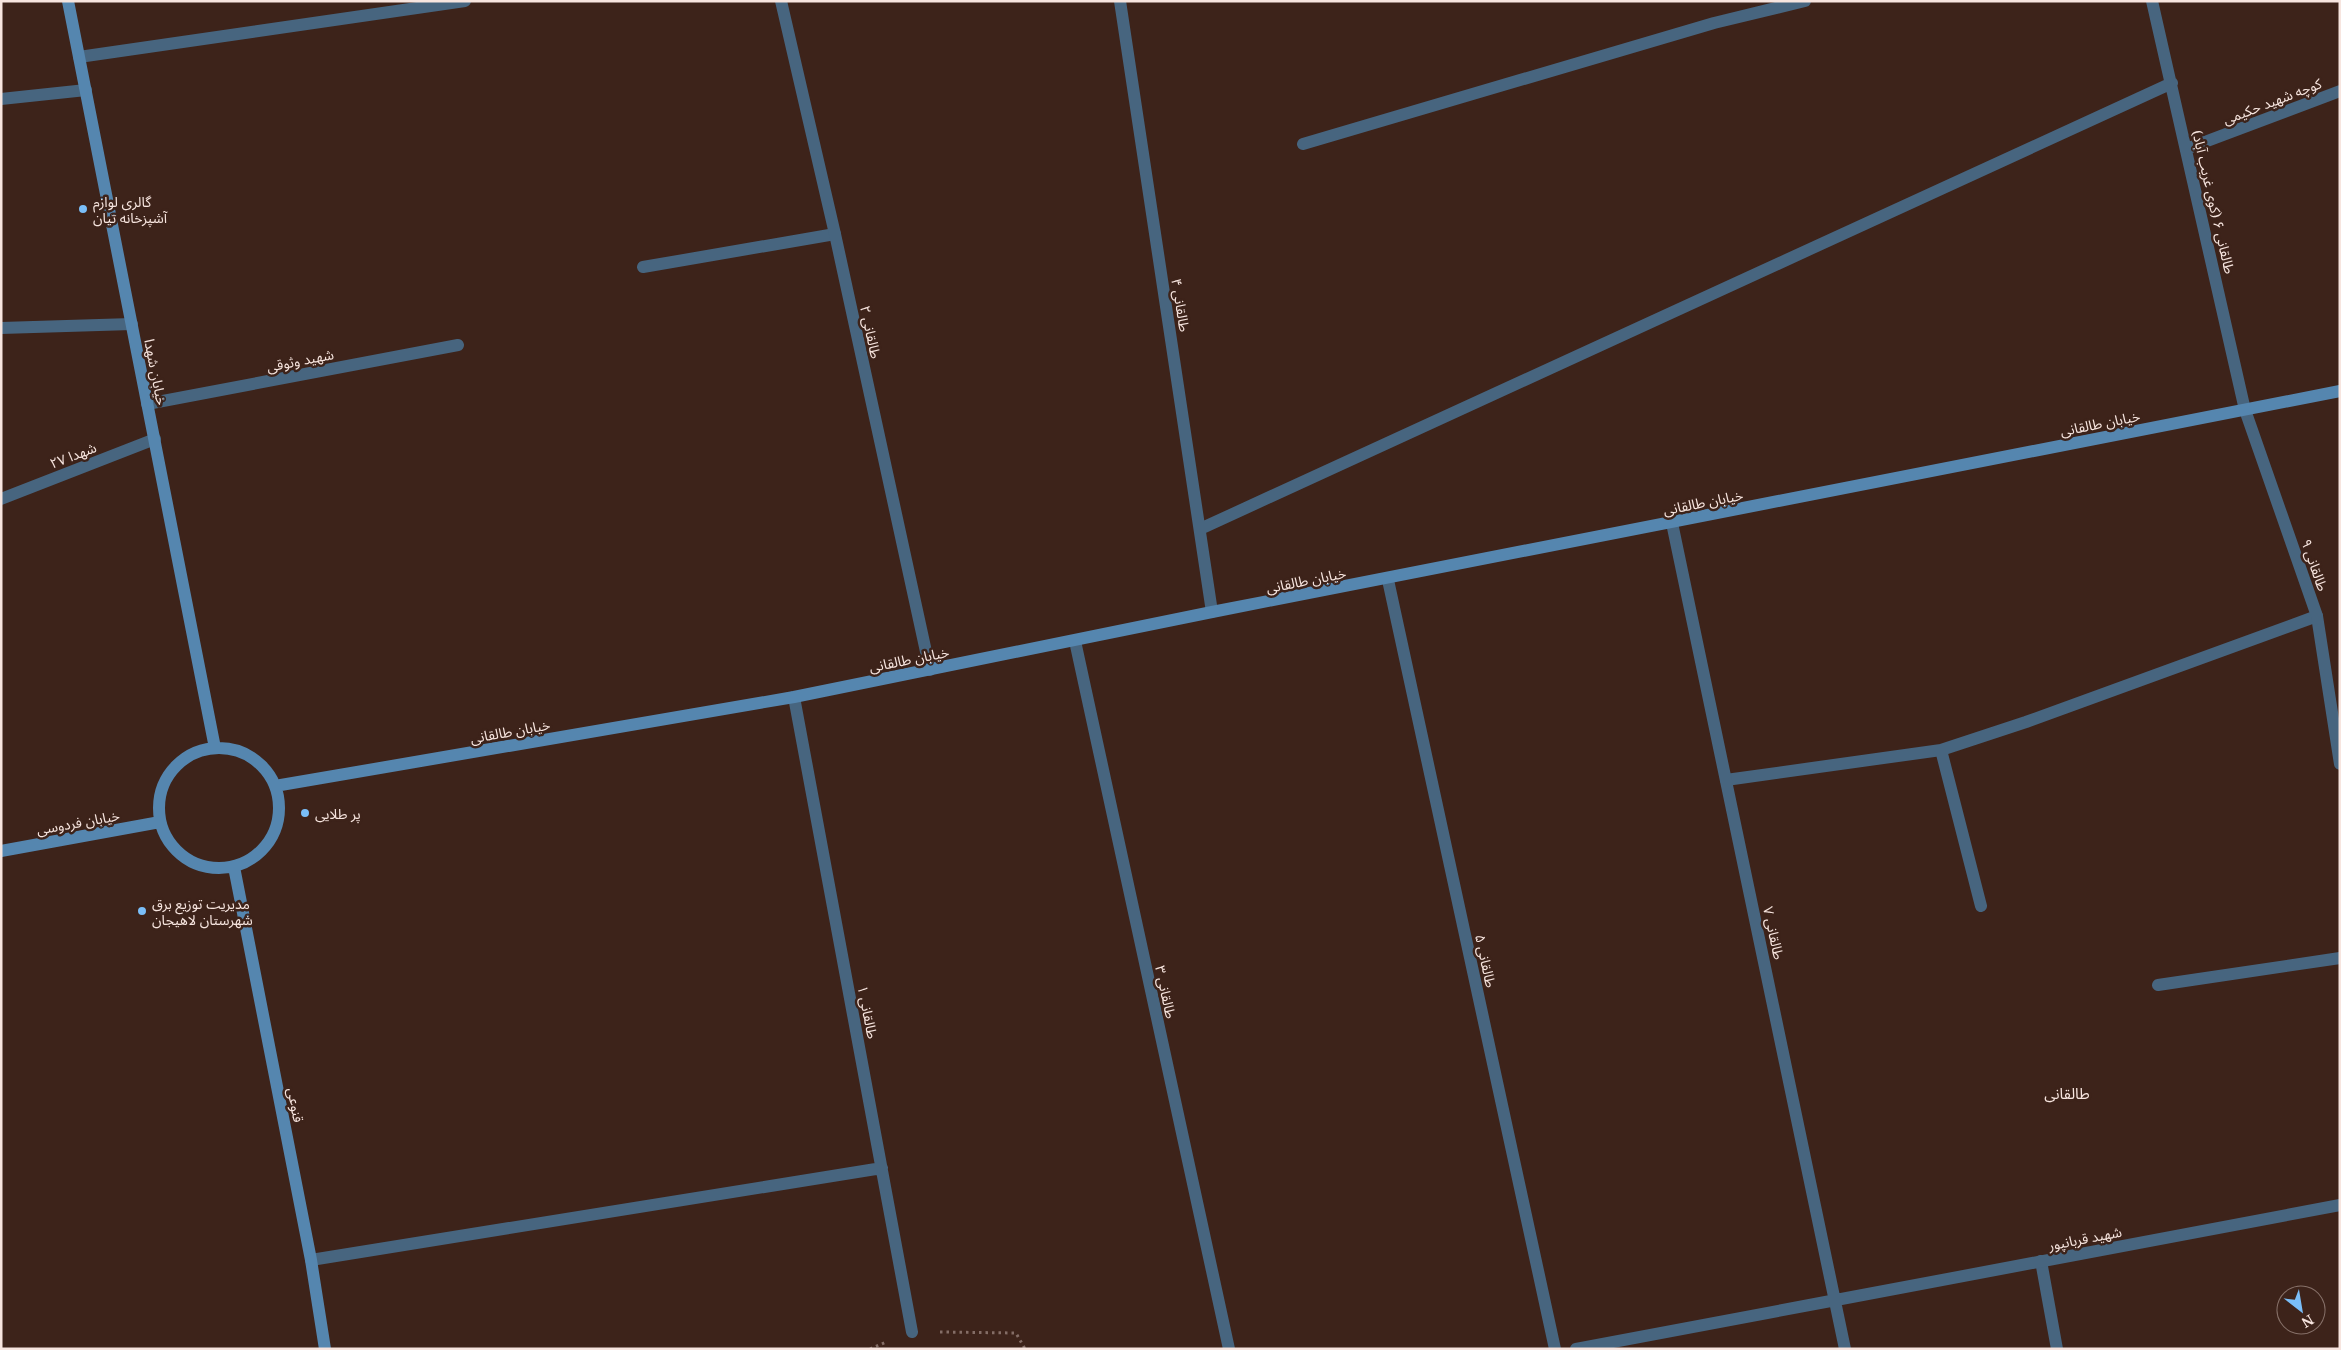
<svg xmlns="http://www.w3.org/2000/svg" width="2341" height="1350" viewBox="0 0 2341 1350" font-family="'Noto Serif','Noto Sans Arabic',serif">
<rect width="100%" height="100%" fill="#3d231a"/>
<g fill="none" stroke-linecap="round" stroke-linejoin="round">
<path stroke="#846d66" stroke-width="3" stroke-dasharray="2.5 4" stroke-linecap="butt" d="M940,1332l76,1 9,16
M870,1349l16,-7"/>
<path stroke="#47657f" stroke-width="12" d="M79,57l386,-56
M1,99l85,-9
M1303,144l411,-121 91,-22
M2186,149l154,-58
M643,267l192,-33
M1,328l131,-4
M147,404l311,-59
M1,499l154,-60
M1388,580l167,769
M1075,641l154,708
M794,697l118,635
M1941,750l40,156
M1726,780l215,-30 85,-28 291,-106
M2158,985l182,-27
M311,1260l571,-92
M2041,1261l16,88
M1576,1349l260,-49"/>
<path stroke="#47657f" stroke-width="12" d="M781,1l54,233 95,436
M1120,1l92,611
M2152,1l93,409 72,206 23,148
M1672,523l173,826
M1200,529l972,-446
M1836,1300l504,-95"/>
<path stroke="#5586af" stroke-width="12" d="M68,1l147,747
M159 808a60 60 0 1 1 120 0a60 60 0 1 1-120 0Z
M275,786l519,-89 418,-85 1128,-221
M1,851l159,-29
M234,867l77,393 14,89"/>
</g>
<g fill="#7abef8" stroke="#3d231a" stroke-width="2">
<circle cx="83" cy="209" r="5"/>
<circle cx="305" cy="813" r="5"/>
<circle cx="142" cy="911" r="5"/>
</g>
<g text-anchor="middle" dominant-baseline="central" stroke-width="5" stroke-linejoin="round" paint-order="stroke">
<g font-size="14" fill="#f7e5df" stroke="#3d231a">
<text transform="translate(2272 101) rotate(-21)">کوچه شهید حکیمی</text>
<text transform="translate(2214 202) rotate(77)">طالقانی ۶ (کوی غریب آباد)</text>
<text transform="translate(1181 305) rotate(81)">طالقانی ۴</text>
<text transform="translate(871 332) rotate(78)">طالقانی ۲</text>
<text transform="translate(300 360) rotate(-11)">شهید وثوقی</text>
<text transform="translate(156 372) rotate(79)">خیابان شهدا</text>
<text transform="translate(2100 423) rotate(-11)">خیابان طالقانی</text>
<text transform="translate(73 455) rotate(-21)">۲۷ شهدا</text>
<text transform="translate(1703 502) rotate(-11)">خیابان طالقانی</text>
<text transform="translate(2315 565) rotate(71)">طالقانی ۹</text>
<text transform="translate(1306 580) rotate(-11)">خیابان طالقانی</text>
<text transform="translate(909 659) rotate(-11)">خیابان طالقانی</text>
<text transform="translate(510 731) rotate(-10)">خیابان طالقانی</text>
<text transform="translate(78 822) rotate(-10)">خیابان فردوسی</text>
<text transform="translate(1774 933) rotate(78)">طالقانی ۷</text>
<text transform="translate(1486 961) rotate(78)">طالقانی ۵</text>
<text transform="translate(1166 992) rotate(78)">طالقانی ۳</text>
<text transform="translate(868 1012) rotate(79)">طالقانی ۱</text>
<text transform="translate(296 1105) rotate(79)">قنوعی</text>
<text transform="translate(2085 1238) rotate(-11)">شهید قربانپور</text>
</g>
<g font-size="14" fill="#f7e5df" stroke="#3d231a" text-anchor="start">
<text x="93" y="201">گالری لوازم<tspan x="93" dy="16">آشپزخانه تیان</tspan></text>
<text x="315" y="813">پر طلایی</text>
<text x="152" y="903">مدیریت توزیع برق<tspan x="152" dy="16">شهرستان لاهیجان</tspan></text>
</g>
<g font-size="15" fill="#f7e5df" stroke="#3d231a">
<text x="2067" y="1093">طالقانی</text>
</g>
</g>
<rect width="2341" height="1350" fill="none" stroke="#f7e5df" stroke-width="5"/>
<g transform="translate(2301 1310) rotate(149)"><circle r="24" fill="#3d231a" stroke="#877169"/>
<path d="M0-4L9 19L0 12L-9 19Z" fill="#7abef8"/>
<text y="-8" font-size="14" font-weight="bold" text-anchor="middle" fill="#f7e5df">N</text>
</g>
</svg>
